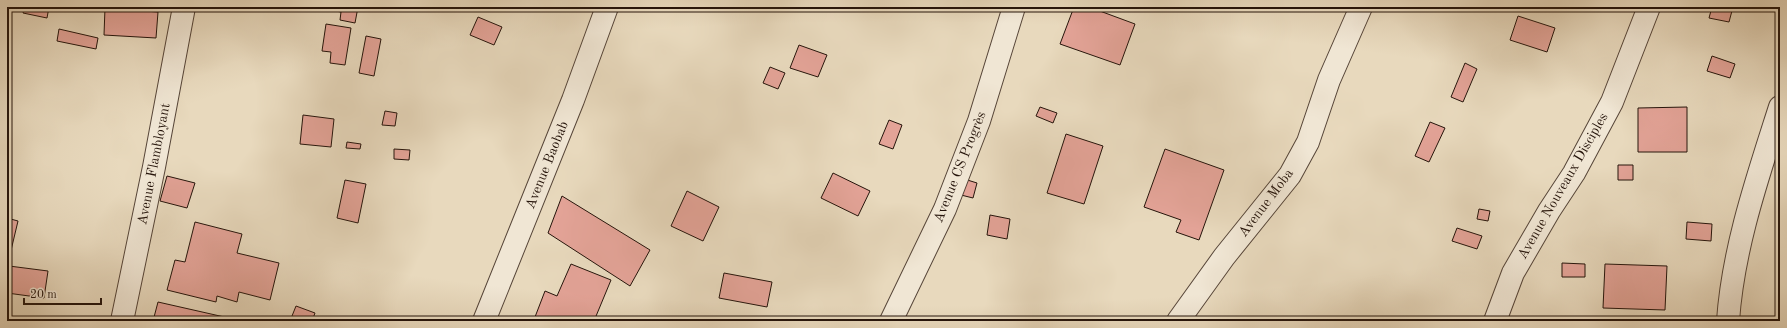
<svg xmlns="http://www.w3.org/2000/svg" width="1787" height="328" viewBox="0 0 1787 328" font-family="'Old Standard TT',serif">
<rect width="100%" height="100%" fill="#e8d9bd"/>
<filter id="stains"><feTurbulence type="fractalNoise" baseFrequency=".005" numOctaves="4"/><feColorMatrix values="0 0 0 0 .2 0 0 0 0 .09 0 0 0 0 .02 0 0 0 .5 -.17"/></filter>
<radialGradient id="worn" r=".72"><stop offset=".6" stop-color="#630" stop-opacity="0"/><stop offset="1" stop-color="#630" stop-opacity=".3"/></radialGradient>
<path fill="#e3a397" stroke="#25140b" d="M25,7h24l-2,11 -24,-5z
M331,7h27l-3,16 -15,-3 1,-8 -11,-2z
M1074,7h15l46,17 -15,41 -60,-21z
M1712,7h21l-4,15 -20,-4z
M105,8l53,4 -2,26 -52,-3z
M1518,16l37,12 -8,24 -37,-12z
M478,17l24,10 -8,18 -24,-10z
M326,24l25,4 -6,37 -15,-2 1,-11 -9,-1z
M59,29l39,9 -2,11 -39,-8z
M366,36l15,3 -7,37 -15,-3z
M799,45l28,10 -9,22 -28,-9z
M1712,56l23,8 -5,14 -23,-7z
M1465,63l12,6 -14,33 -12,-5z
M770,67l15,6 -7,16 -15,-6z
M1040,107l17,6 -4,10 -17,-7z
M1687,107v45h-49v-44z
M385,111l12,2 -2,13 -13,-1z
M303,115l31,4 -3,28 -31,-3z
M889,120l13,5 -9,24 -14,-5z
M1430,122l15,6 -16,34 -14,-6z
M1066,134l37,12 -19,58 -37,-11z
M347,142l14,2 -1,5 -14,-1z
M394,149l16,1 -1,10 -15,-1z
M1165,149l59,21 -25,70 -23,-8 5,-12 -37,-13z
M1618,165h15v15h-15z
M833,173l37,18 -12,25 -37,-18z
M167,176l28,7 -8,25 -27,-7z
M961,178l16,5 -4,15 -16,-4z
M345,180l21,4 -8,39 -21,-5z
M687,191l32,16 -16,34 -32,-15z
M562,196l88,54 -20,36 -82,-53z
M1479,209l11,2 -2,10 -11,-2z
M990,215l20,4 -3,20 -20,-4z
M7,218l11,3 -10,42h-1z
M195,222l47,12 -5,19 42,10 -9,37 -31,-8 -2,10 -20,-6 -1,6 -49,-12 8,-30 10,2z
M1687,222l25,2 -1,17 -25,-2z
M1457,228l25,8 -5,13 -25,-8z
M1562,263l23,1v13h-23z
M571,264l40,16 -17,41h-54l1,-2 -6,-2 10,-26 12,5z
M1605,264l62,2 -2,44 -62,-2z
M9,266l39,5 -4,27 -37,-5z
M724,273l48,9 -5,25 -48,-9z
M158,302l84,19h-89z
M296,306l19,7 -3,8h-22z"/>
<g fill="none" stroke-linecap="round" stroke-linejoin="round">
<g stroke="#564538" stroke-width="24">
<path id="minor" d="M122,321l32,-154 30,-160
M484,321l89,-221 34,-93
M891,321l54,-112 34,-88 35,-114
M1178,321l46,-64 66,-82 18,-33 21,-62 32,-73
M1495,321l18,-48 36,-62 25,-38 38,-71 37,-95
M1728,321c5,-73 30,-145 52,-214"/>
</g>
<use href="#minor" stroke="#f0e6d4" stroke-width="22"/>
</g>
<g text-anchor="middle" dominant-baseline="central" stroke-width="3" stroke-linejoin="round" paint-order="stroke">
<g font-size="14" fill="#25140b" stroke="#f0e6d4">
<text transform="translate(154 164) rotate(-79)">Avenue Flambloyant</text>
<text transform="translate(547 165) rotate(-68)">Avenue Baobab</text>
<text transform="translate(960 167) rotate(-68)">Avenue CS Progrès</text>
<text transform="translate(1563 186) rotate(-60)">Avenue Nouveaux Disciples</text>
<text transform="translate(1266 203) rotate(-53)">Avenue Moba</text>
</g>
</g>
<rect width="1787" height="328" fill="none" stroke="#e8d9bd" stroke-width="24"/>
<rect x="8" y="8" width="1771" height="312" fill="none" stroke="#25140b" stroke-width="2"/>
<rect x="12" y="12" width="1763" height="304" fill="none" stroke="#25140b"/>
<path d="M24 298v6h77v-6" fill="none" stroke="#25140b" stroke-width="2"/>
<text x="30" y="298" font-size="12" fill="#25140b" stroke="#f0e6d4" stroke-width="3" paint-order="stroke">20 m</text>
<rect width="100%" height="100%" filter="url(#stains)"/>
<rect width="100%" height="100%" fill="url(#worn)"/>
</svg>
